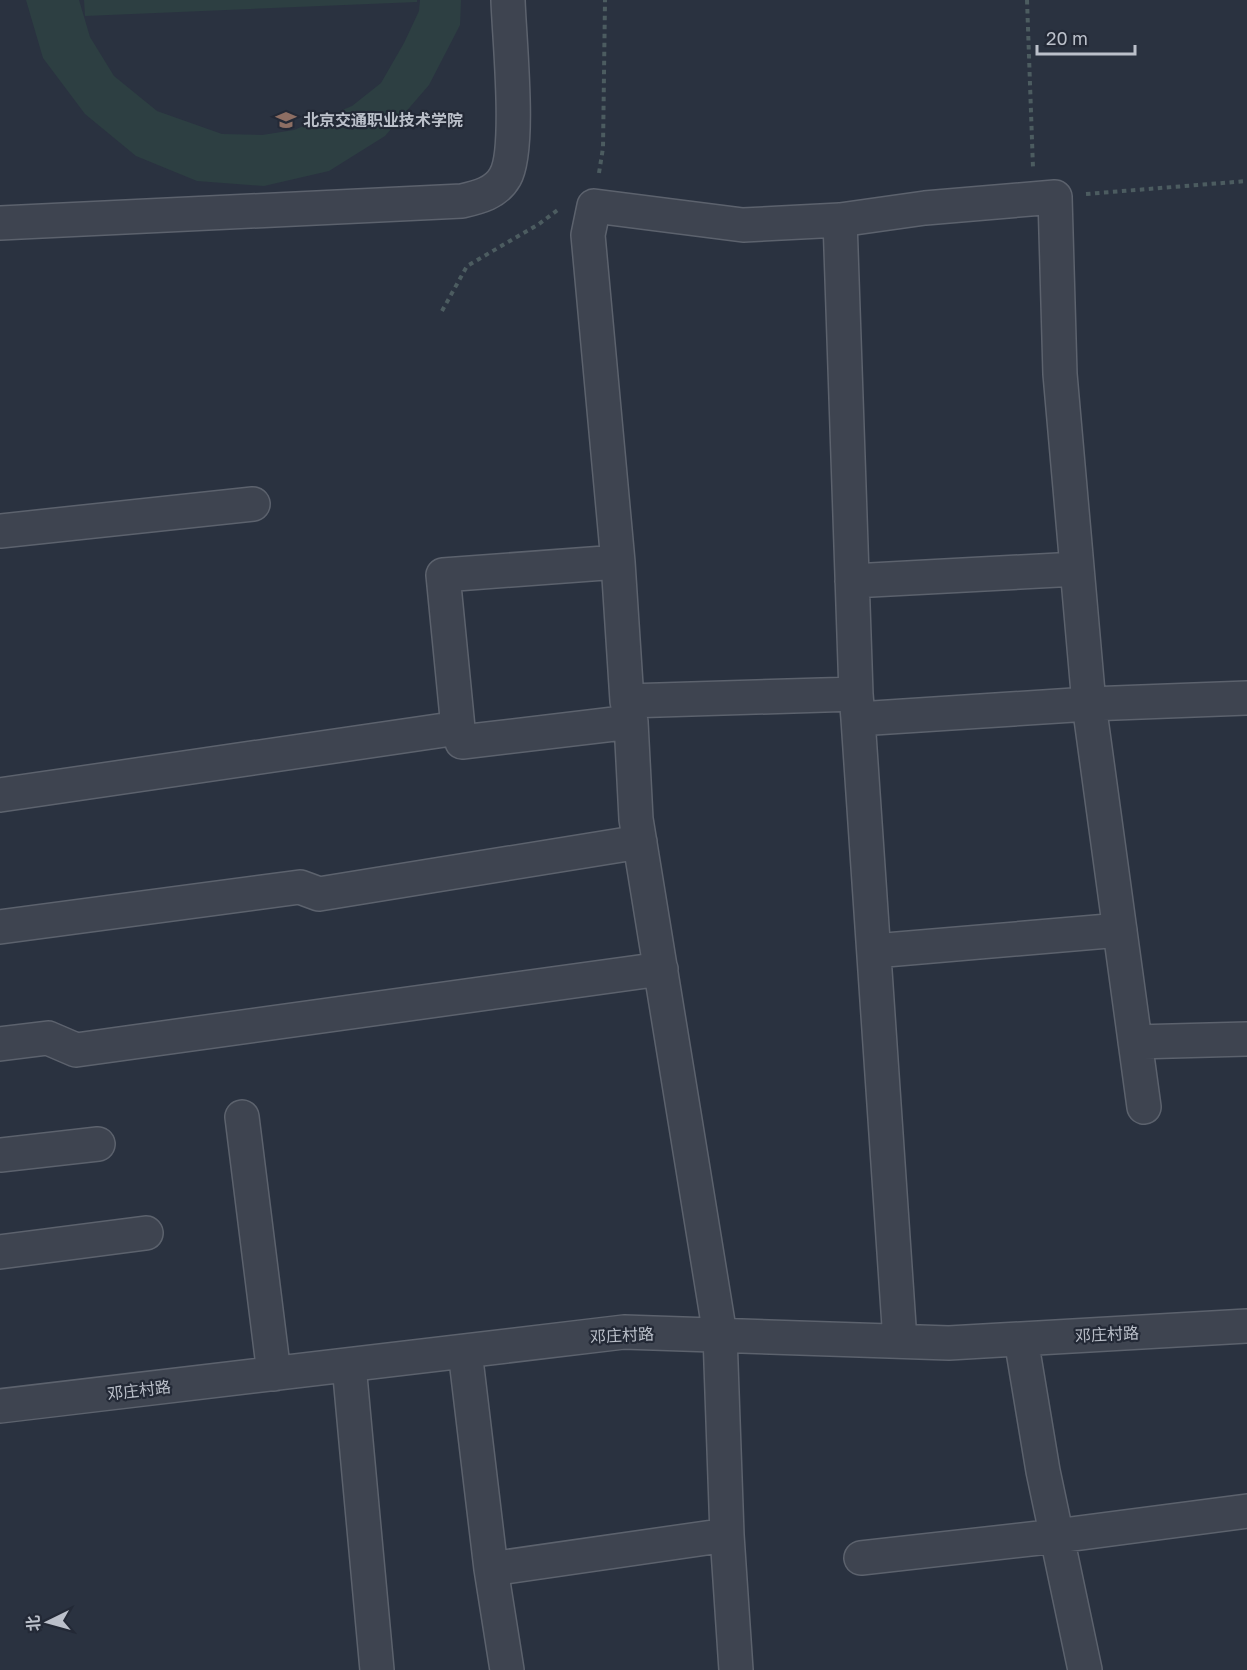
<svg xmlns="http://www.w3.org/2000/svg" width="1247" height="1670" viewBox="0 0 1247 1670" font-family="'Golos Text','Noto Sans SC',sans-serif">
<rect width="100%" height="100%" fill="#2a3240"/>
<path fill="#2d3f42" d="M26,0h53l11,37 24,39 43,35 65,23 40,1 32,-5 58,-24 29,-23 23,-40 15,-32 1,-11h41l-1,25 -31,60 -44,51 -56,35 -65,15 -67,-5 -61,-25 -51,-42 -42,-56z
M84,0h333v2l-332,14z"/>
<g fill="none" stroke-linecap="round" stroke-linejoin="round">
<g stroke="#5c626d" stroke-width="36">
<path id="minor" d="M840,220l16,474
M0,223l462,-22c17,-4 34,-8 43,-24 16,-27 4,-141 3,-177
M0,531l253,-27
M852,581l225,-12
M627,701l-9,-139 -30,-327 6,-29 149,19 97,-5 85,-12 130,-11 5,177 29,330 55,403
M858,719l42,622
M458,728l-15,-153 175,-13
M0,795l458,-67 4,14 169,-20
M0,927l300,-40 19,7 321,-52
M874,951l246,-21
M1135,1042l112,-3
M0,1044l48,-6 28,12 585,-81
M242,1117l32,257
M0,1155l98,-11
M0,1252l146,-19
M1021,1339l22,132 42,199
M465,1351l26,218 16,101
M349,1365l28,305
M0,1406l624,-74 325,11 298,-17
M861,1558l196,-22 190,-25
M491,1569l236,-34
M736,1670l-9,-135 -7,-200 -84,-516 -5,-97 -4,-21 229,-7 2,25 231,-15 158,-6"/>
</g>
<path stroke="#4c5c60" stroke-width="4" stroke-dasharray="4.5 4.5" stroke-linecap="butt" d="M1027,0l6,168
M599,173l4,-25 2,-148
M1086,194l161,-13
M442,311l25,-45 72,-42 20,-15"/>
<use href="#minor" stroke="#3e4450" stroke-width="33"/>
</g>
<defs>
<g id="university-bare" transform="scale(1.62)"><path d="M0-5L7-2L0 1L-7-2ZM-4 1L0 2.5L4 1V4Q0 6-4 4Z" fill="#8d6e63" stroke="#232936" stroke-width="2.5" paint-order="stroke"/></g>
</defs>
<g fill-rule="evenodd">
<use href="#university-bare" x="286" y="120"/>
</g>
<g text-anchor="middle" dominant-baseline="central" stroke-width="4.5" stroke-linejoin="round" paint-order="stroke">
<g font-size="16" font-weight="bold" fill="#bbc0ca" stroke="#232936" text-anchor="start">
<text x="303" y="120">北京交通职业技术学院</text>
</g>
<g font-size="16" fill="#bbc0ca" stroke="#232936">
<text transform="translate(1107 1334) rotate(-3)">邓庄村路</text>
<text transform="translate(622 1335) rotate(-3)">邓庄村路</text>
<text transform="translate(139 1390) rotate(-7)">邓庄村路</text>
</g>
</g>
<g transform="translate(48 1622) rotate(265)" stroke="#232936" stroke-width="4.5" paint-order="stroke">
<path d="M0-4.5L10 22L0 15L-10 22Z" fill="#bbc0ca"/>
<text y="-9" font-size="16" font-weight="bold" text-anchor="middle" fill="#bbc0ca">北</text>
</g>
<path d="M1037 45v9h98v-9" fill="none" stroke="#bbc0ca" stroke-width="3"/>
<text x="1046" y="45" font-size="18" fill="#bbc0ca" stroke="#232936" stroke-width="4.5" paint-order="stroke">20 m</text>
</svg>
